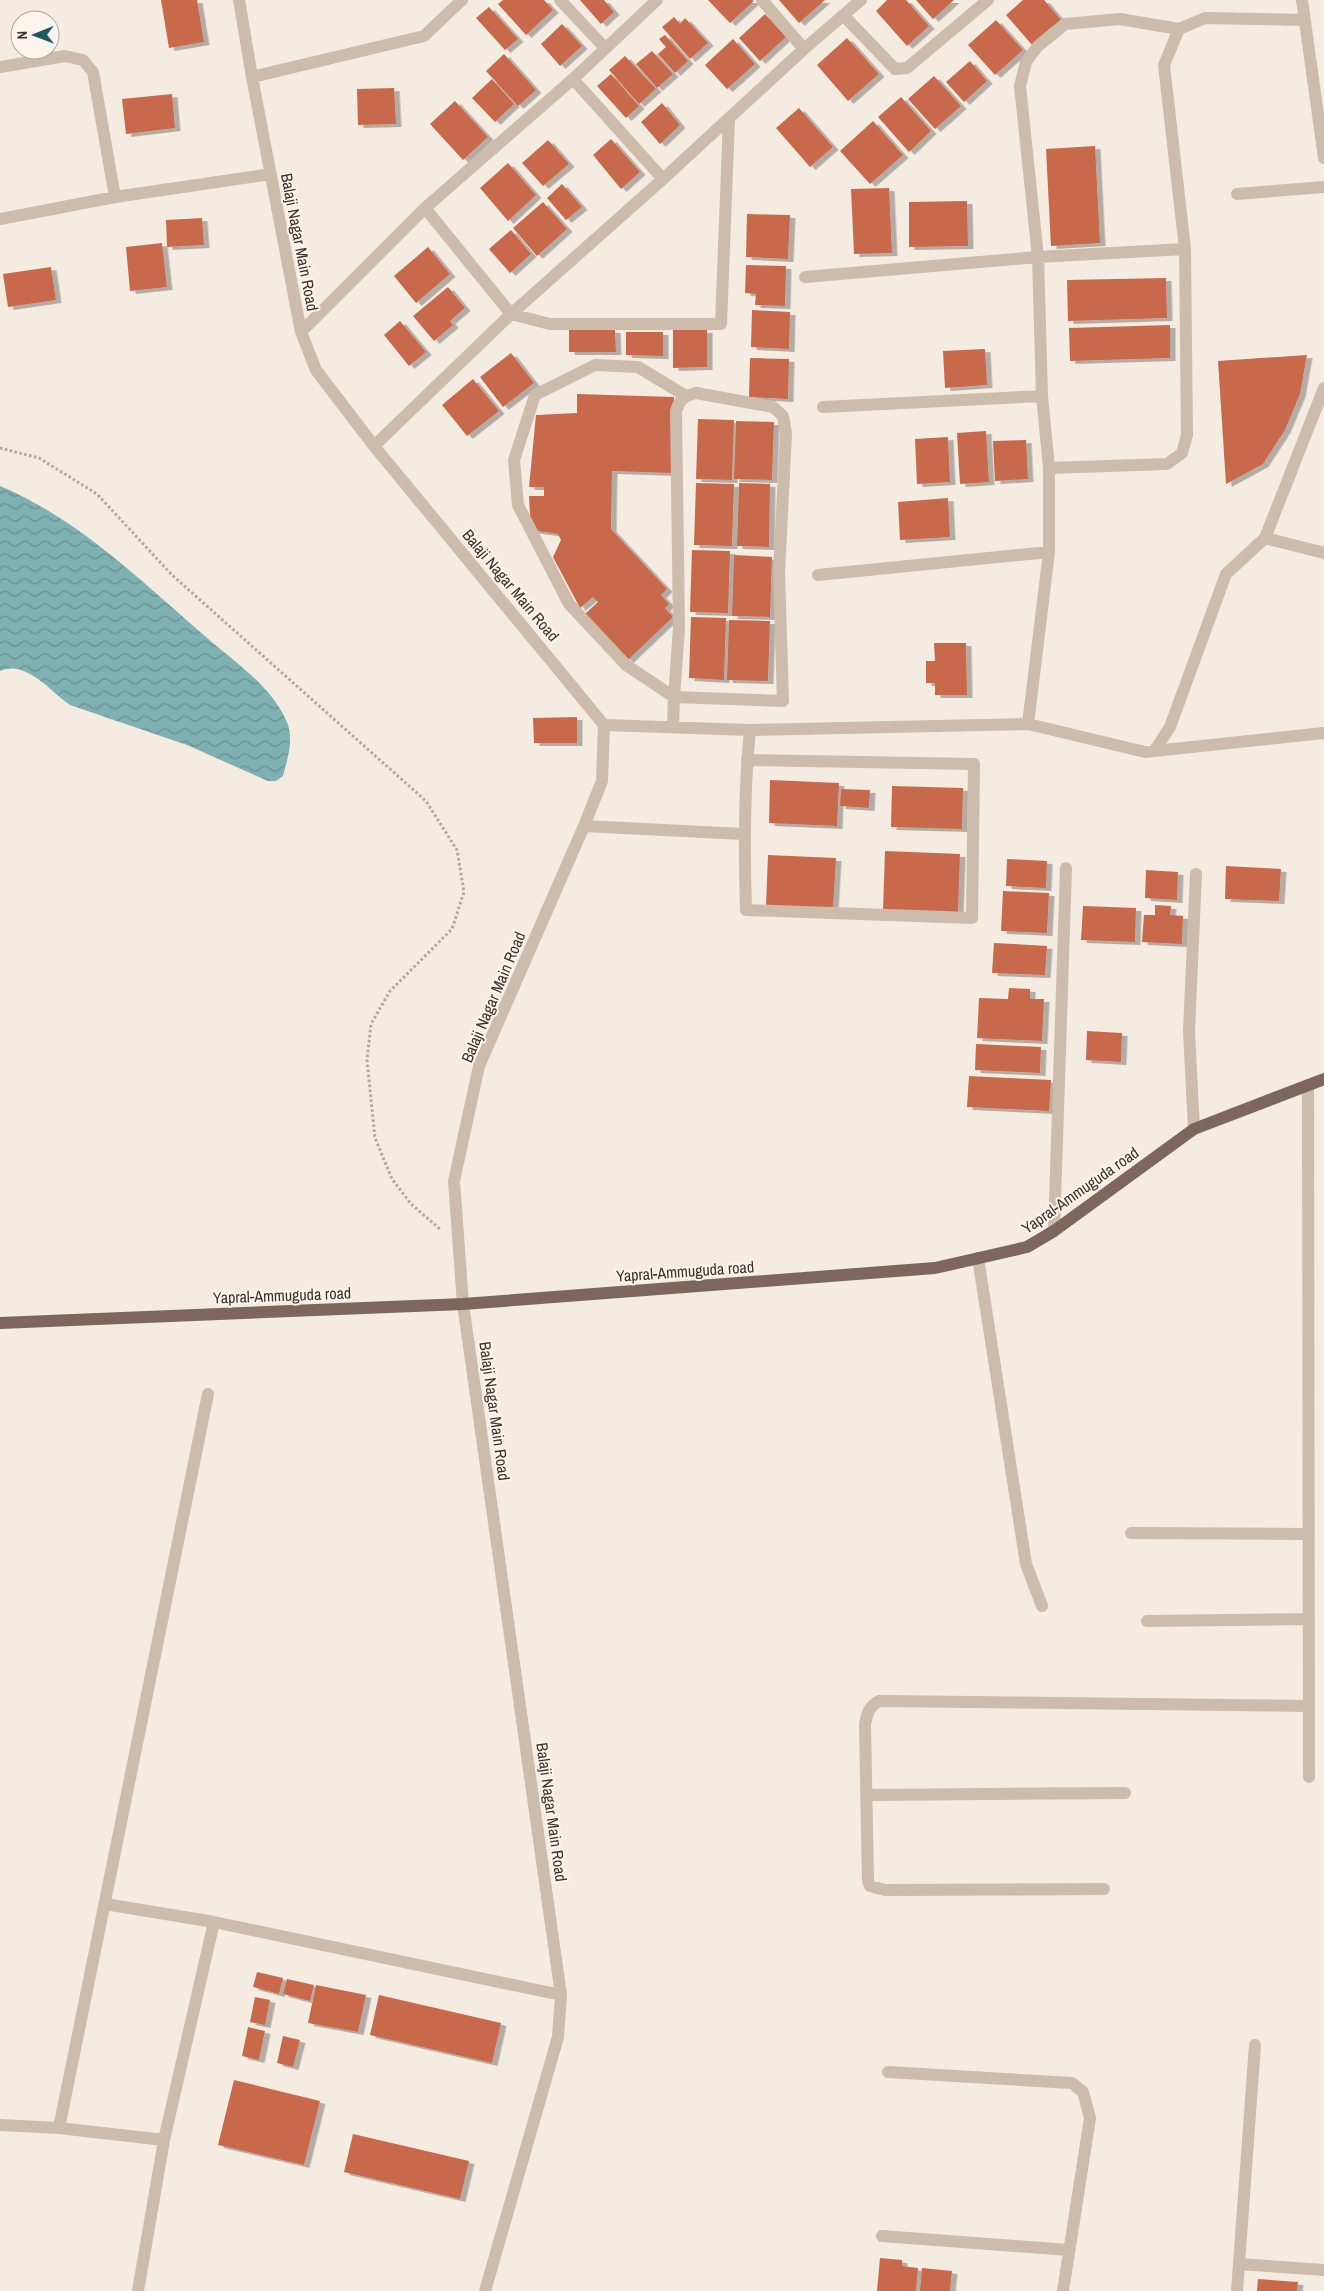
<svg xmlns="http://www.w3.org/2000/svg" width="1324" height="2291" viewBox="0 0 1324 2291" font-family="'Archivo Narrow',sans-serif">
<defs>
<pattern id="water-waves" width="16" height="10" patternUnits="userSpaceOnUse" patternTransform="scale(1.25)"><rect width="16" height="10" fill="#7fb0b2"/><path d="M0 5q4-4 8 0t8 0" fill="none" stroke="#699091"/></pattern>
<filter id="shadow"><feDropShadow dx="5.5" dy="3" stdDeviation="0" flood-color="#0004"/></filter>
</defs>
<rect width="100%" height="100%" fill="#f4ebe1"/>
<path fill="url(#water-waves)" d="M0,486c79,33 142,96 206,151 27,24 63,47 79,81 10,18 3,39 -2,58l-7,5h-8l-81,-36 -117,-40c-19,-13 -44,-46 -70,-34z"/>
<path fill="#c8694b" filter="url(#shadow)" d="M161,0h36l7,42 -35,6z
M503,0h41l9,10 -27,25 -28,-31z
M580,0h24l10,12 -13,12z
M708,0h44l2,1 -24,22z
M779,0h46l-26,23z
M887,0h19l23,26 -22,20 -31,-35z
M916,0h38l-21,19z
M1023,0h21l17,20 -28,26 -27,-31z
M489,7l29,32 -13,11 -29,-32z
M765,14l21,23 -26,24 -21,-23z
M674,17l6,7 5,-6 23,25 -18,16 -28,-32z
M996,20l27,30 -28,25 -27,-30z
M562,24l20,22 -22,20 -19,-22z
M665,35l23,26 -13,12 -17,-19 8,-7 -7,-8z
M847,38l32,36 -31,27 -31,-36z
M733,39l22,25 -28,25 -22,-24z
M652,51l21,23 -16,14 -21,-24z
M504,54l32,36 -18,16 -32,-35z
M625,56l31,33 -17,15 -30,-34z
M970,61l17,20 -23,21 -18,-20z
M611,74l28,32 -13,12 -29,-32z
M934,76l27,30 -26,23 -27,-30z
M492,79l22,25 -19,18 -23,-24z
M394,88l2,36 -38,1 -1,-36z
M172,94l3,34 -49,6 -4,-35z
M901,97l30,34 -22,21 -31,-35z
M455,101l33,36 -25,23 -33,-36z
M662,103l18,22 -20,19 -19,-22z
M799,108l34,39 -23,20 -34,-39z
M873,121l30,34 -33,29 -30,-33z
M611,139l29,33 -19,17 -28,-34z
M548,140l21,24 -26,22 -21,-23z
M1095,146l5,97 -49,3 -5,-97z
M508,163l28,32 -28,26 -28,-33z
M562,184l20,23 -16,13 -19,-22z
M889,188l3,65 -38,1 -3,-65z
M967,201l1,45 -59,1v-45z
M543,202l24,27 -30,27 -24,-28z
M747,214l43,1 -2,44 -42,-2z
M202,218l2,27 -37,2 -1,-27z
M511,230l20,24 -21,19 -21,-24z
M162,243l5,44 -37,4 -4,-44z
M428,247l22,27 -34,29 -22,-27z
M746,265l40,1 -1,40 -30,-1 1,-11 -11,-1z
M51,267l5,33 -48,7 -5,-33z
M1166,278l1,40 -99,3 -1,-41z
M448,287l17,21 -15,13 3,4 -19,16 -21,-25z
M752,310l38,2 -1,37 -38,-2z
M400,321l26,31 -17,14 -25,-31z
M1170,325v33l-100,3 -1,-33z
M569,330h46l1,22h-47z
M673,330h34v37l-34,1z
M626,332h37v24l-37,-1z
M985,349l2,36 -42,3 -2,-37z
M511,353l23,30 -31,24 -23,-30z
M1307,355l-7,39 -15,36 -22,34 -37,20 -8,-123z
M750,358l39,1 -1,40 -39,-2z
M473,379l26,32 -32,25 -25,-31z
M577,394l97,3 -3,76 -59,-2 -1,58 56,60 -6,6 8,9 -4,4 8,9 -45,43 -43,-46 13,-12 -5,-5 -13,11 -27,-51 8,-17 -3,-6 -27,-4 -2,-34h15v-9h-15l7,-72 41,-2z
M698,419l36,1 -2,60 -36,-1z
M736,421l38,1 -2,58 -38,-1z
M986,431l3,51 -29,2 -3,-51z
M948,437l2,45 -33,2 -2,-45z
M1026,440l2,39 -33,2 -2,-40z
M696,483l38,1 -2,62 -38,-1z
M739,483l31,1 -1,63 -32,-1z
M948,498l2,39 -50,3 -2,-38z
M692,550l38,1 -2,62 -38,-1z
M734,555l38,2 -2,60 -38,-1z
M691,617l35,1 -2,62 -35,-2z
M729,620l41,1 -2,60 -41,-1z
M934,643h32l1,52h-32v-12h-9v-22h9z
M577,717v26h-43l-1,-25z
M770,780l69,3 -2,43 -68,-3z
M892,786l71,2 -1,41 -71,-2z
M841,789l29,1 -1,18 -29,-2z
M885,851l75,3 -2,59 -75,-3z
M768,855l68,3 -3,50 -67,-2z
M1007,859l40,2 -1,27 -40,-2z
M1226,866l55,3 -2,32 -54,-2z
M1146,870l32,2 -1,28 -32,-2z
M1003,891l46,2 -2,40 -46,-2z
M1155,905l16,1 -1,9 13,1 -1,28 -40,-2 2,-27h11z
M1083,906l53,2 -1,34 -54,-2z
M994,943l53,3 -2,29 -53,-2z
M1009,988l21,1v10h14l-2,42 -65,-3 2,-40 29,1z
M1087,1031l35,2 -1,29 -35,-2z
M976,1044l65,3 -1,26 -65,-3z
M969,1076l82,4 -2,31 -82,-4z
M257,1972l26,6 -4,16 -26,-7z
M287,1979l27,6 -4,16 -27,-7z
M316,1985l50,10 -8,37 -50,-9z
M379,1995l122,28 -9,40 -122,-28z
M255,1997l15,3 -5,25 -15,-3z
M248,2027l17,4 -6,29 -17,-4z
M283,2036l17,4 -7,27 -16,-4z
M234,2080l86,21 -16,64 -86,-20z
M353,2134l116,27 -9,38 -116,-27z
M880,2258l22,2v6l16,2 -2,23h-39z
M922,2268l30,3 -2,20h-30z
M1258,2279l40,3 -1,9h-40z"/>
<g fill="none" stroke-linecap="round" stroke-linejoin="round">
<path stroke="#b9a596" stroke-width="3" stroke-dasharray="2.5 2.5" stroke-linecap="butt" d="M0,448l39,10 58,36 75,81 254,226 31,49 7,42 -12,37 -62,62 -19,33 -4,36 8,78 17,41 19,25 30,26"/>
<path stroke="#cdbbac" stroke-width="12" d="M239,0l13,77 49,255 15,38 58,76 230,279 -2,56 -18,45 -105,240 -25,115 9,123 98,691 -3,42 -73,254
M560,0l45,48
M762,0l42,49
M1302,0l22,158
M843,15l52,54 12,-1 81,-68
M0,67l65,-11 18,4 10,12 22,125
M252,77l172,-41 38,-36
M573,79l90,100
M1237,194l87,-7
M425,208l86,106 39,10h171l8,-205
M0,219l115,-22 156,-23
M805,277l233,-20 147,-8
M301,332l124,-124 148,-129 84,-79
M696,393l77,14 10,9 3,18 -7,138 4,129 -109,-4 5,-69 -3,-217c4,-12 8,-15 20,-18z
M1042,396l7,72
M823,407l219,-11 -4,-139 -18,-171 6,-24 12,-16 27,-22 55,-5 59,10
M374,446l137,-132 152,-135 141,-130 57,-49
M1265,538l59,15
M818,575l231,-23
M1028,724l21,-172v-84l118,-4 15,-11 5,-18 -2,-186 -21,-184 15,-36 26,-11 99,2
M604,725l146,5 278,-6 117,28 179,-19
M673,727l1,-30 -48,-32 -57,-61 -51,-99 -4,-45 21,-65 60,-30 43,2 48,29
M1155,750l15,-23 56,-153 39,-36 59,-150
M747,760l227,4 -2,154 -226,-8c-2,-60 -2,-120 4,-180
M584,826l159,8
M1308,1085l1,692
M1194,1129l-5,-98 7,-157
M1054,1231l12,-363
M978,1258l48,306 16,42
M1131,1533l177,1
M1147,1621l161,-2
M866,1795l259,-2
M1104,1889l-219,1 -15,-4 -2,-5 -3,-157c2,-10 4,-18 14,-23l430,5
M105,1904l109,18 347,73
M888,2072l184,11 11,9 7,26 -27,173
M0,2125l59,3 105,12
M59,2128l149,-734
M882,2236l186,14
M1239,2264l85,6
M138,2291l26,-151 50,-218
M1237,2291l18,-246"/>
<path stroke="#7d675c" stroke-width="12" d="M0,1323l463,-19 472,-36 92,-21 27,-16 140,-102 130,-50"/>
</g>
<g text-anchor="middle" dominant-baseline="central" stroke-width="4" stroke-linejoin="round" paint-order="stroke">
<g font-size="16" fill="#3b302b" stroke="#fbf5ee">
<text transform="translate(300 242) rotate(79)">Balaji Nagar Main Road</text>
<text transform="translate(511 585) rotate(50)">Balaji Nagar Main Road</text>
<text transform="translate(493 997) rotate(-67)">Balaji Nagar Main Road</text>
<text transform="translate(1080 1190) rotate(-35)">Yapral-Ammuguda road</text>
<text transform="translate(685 1271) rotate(-4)">Yapral-Ammuguda road</text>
<text transform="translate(282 1295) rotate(-2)">Yapral-Ammuguda road</text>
<text transform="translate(495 1411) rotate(82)">Balaji Nagar Main Road</text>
<text transform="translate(552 1812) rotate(82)">Balaji Nagar Main Road</text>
</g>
</g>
<g transform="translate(35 35) rotate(269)"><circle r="24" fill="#fbf5ee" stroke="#aea6a0"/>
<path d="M0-4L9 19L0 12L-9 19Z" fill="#1f5a5e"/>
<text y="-8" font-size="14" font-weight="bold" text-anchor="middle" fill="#3b302b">N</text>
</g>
</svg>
